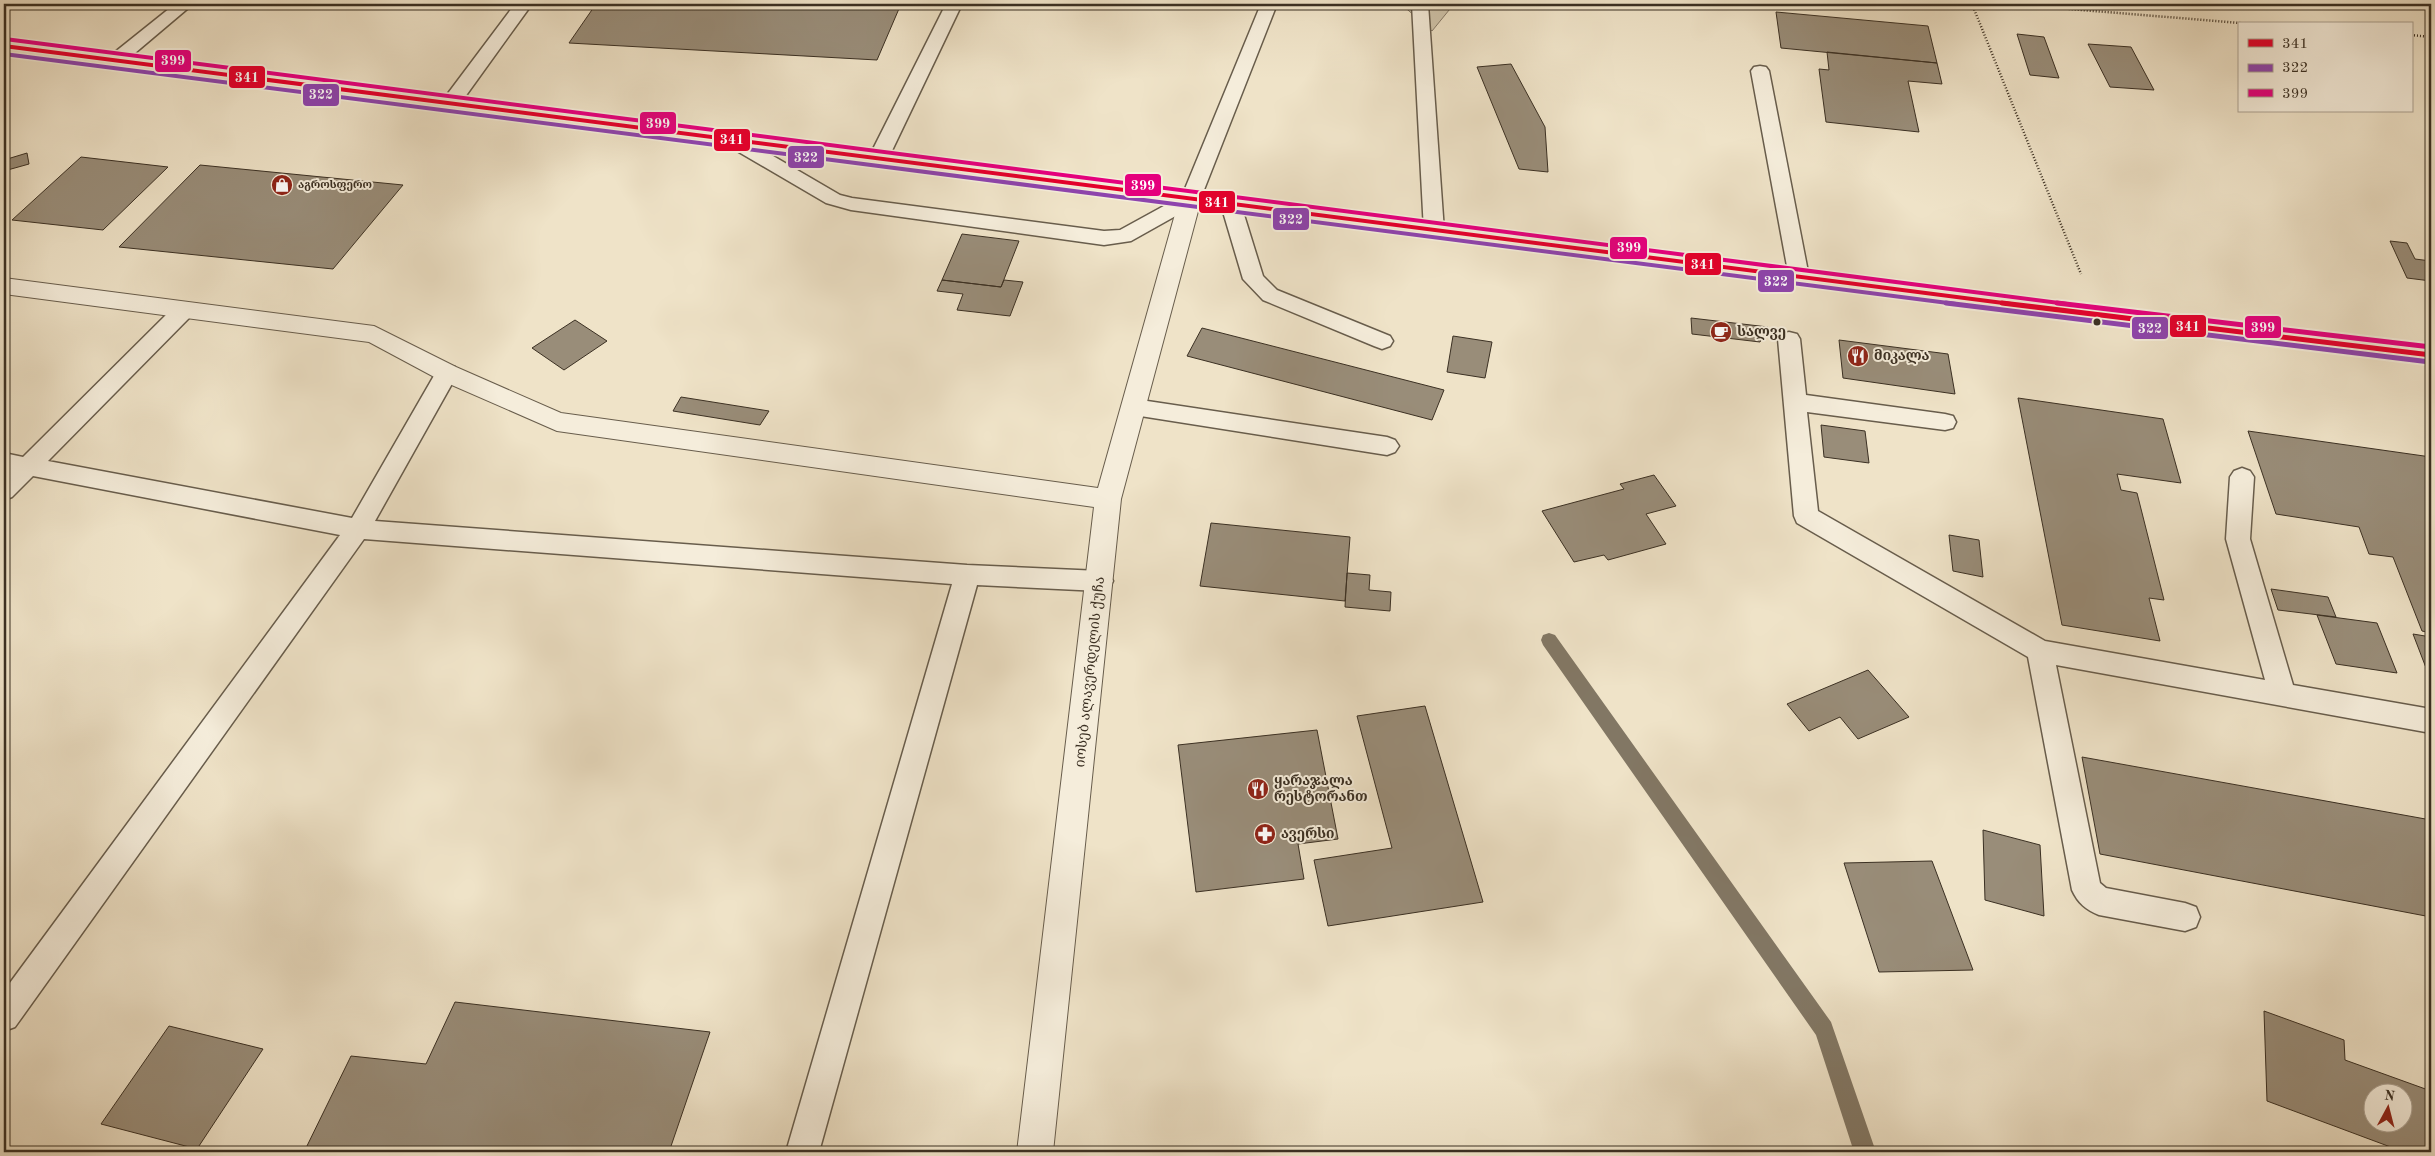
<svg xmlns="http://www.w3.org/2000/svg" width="2435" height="1156" viewBox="0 0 2435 1156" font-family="'Old Standard TT','Noto Serif Georgian',serif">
<rect width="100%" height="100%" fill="#efe3c8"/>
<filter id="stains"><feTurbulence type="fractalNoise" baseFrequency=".004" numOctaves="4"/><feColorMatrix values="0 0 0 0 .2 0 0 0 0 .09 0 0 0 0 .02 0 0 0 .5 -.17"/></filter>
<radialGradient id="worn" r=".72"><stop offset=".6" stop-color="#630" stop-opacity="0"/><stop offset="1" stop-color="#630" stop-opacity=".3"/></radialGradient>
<path fill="#d0c5ac" stroke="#867a68" d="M1401,4h53l-22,27z"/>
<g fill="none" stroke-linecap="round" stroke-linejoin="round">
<path fill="#827764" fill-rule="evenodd" d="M1549,633l6,2 276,387 45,130h-22l-38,-117 -273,-390 -2,-5 2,-5z"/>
</g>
<path fill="#998d79" stroke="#3b3023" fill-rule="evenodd" d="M596,4h305l-24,56 -308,-17z
M1776,12l152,14 9,37 -156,-15z
M2017,34l27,3 15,41 -29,-3z
M2088,44l43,3 23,43 -44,-3z
M1827,52l110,11 5,21 -34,-3 11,51 -93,-10 -7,-53 10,1z
M1511,64l34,63 3,45 -29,-3 -42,-102z
M27,153l2,11 -25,7v-11z
M81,157l87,10 -65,63 -91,-10z
M200,165l203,20 -70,84 -214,-22z
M962,234l57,7 -18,46 -59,-7z
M2390,241l17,2 8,16 16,2v20l-24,-3z
M942,280l59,7 3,-7 19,2 -13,34 -53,-6 6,-16 -26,-3z
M1691,318l77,9 -8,15 -68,-8z
M575,320l32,21 -43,29 -32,-22z
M1202,328l242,62 -12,30 -245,-64z
M1453,336l39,6 -7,36 -38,-6z
M1839,340l109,14 7,40 -112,-16z
M681,397l88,14 -9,14 -87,-14z
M2018,398l145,21 18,64 -64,-9 4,16 16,3 27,107 -15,-2 11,43 -98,-16z
M1821,425l44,6 4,32 -45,-6z
M2248,431l183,26v176l-9,-2 -29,-74 -24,-3 -10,-27 -83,-13z
M1654,475l22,31 -30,8 20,30 -58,16 -4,-5 -30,7 -32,-51 82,-22 -4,-5z
M1211,523l139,14 -5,64 -145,-15z
M1949,535l30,5 4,37 -30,-6z
M1347,573l23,2 -1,15 22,2 -1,19 -45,-4z
M2271,589l57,8 8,20 -58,-7z
M2317,615l60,8 20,50 -61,-9z
M2413,634l18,3v37l-3,-1z
M1868,670l41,47 -51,22 -18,-22 -31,14 -22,-27z
M1425,706l58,196 -155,24 -14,-66 78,-12 -35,-132z
M1317,730l21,109 -40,5 6,35 -108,13 -18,-147z
M2082,757l349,63v97l-331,-63z
M1983,830l57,15 4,71 -59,-16z
M1932,861l41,109 -94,2 -35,-109z
M455,1002l255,30 -41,120h-365l47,-96 75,8z
M2264,1011l80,29 1,20 86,31v61h-27l-137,-51zM2372,1094h30v30h-30z
M169,1026l94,23 -66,100 -96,-25z"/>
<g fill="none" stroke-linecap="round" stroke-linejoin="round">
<g stroke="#685d4c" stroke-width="3">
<path id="service" d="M175,4h18l-71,60h-12l-3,-4 3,-4z
M515,4h17l-75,104h-14l-2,-4 2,-4z
M946,4h16l-74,155 -3,4h-14l-3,-4z
M1261,4h16l-77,196 -3,4 -66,37 -27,4 -253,-35 -25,-7 -101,-59 -2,-4 2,-4h14l101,59 12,3 252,33 16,-1 62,-34z
M1412,4h16l16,227 -3,5 -7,1 -7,-1 -3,-5z
M1760,66l6,1 3,4 40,206 -3,5 -7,2 -7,-2 -3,-5 -38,-206 3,-4z
M1231,199l7,2 3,4 22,71 14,14 113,46 3,5 -3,5 -8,3 -8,-3 -111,-46 -20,-21 -22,-74 3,-4z
M184,303l8,2 3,5 -3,5 -144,146 304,57 87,-151 8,-2 8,2 3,6 -83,148 592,44 133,6 9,3 4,7 -4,7 -9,3 -123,-6 -158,567h-33l166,-568 -588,-45 -349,488 -11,4v-40l336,-456 -307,-59 -21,21 -8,3v-23l5,-5 -5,-1v-18l19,4 153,-152z
M1789,332l8,2 3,5 6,56 139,19 8,2 3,6 -3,6 -8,2 -138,-18 11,99 227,130 220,39 -39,-141 4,-62 4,-6 8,-3 8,3 4,6 -4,62 43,146 138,24v24l-375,-68 44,218 6,5 79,15 11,4 4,10 -4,10 -11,4 -86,-16c-13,-5 -21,-12 -27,-25l-44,-233 -231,-134 -3,-7 -16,-177 3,-5z
M1134,399l253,38 8,3 4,6 -4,6 -8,3 -253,-40 -8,-2 -3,-6 3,-6z"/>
</g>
<g stroke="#685d4c" stroke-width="2">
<path id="minor" d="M1190,193l8,2 3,5 -80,299 -68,653h-36l77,-645 -537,-76 -119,-52 -69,-37 -365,-48v-16l370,48 82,41 105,46 537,75 81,-288 3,-5z"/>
</g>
<g stroke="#3b3023" stroke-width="2">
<path id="trunk" d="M4,40l2094,267 333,40v16l-333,-40 -2094,-271z"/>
</g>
<path stroke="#3b3023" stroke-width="2.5" stroke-dasharray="1 2" stroke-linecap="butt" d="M1972,4l109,270
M2009,4l243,20
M2411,35l20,2"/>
<use href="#service" fill="#f5eddb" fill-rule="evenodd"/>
<use href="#minor" fill="#f5eddb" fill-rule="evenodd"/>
<use href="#trunk" fill="#efe3c8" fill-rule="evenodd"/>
<g stroke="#f5eddb" stroke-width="7">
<path id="bus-1-far1" d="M4,46l2007,258"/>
</g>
<g stroke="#f5eddb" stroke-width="9">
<path id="bus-1" d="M2002,303l429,52"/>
</g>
<g stroke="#f5eddb" stroke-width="7">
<path id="bus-2-far1" d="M4,54l1952,250"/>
</g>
<g stroke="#f5eddb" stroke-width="9">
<path id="bus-2" d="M1946,303l484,59"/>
</g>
<g stroke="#f5eddb" stroke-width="7">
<path id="bus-3-far1" d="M5,39l2062,265"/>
</g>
<g stroke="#f5eddb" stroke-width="9">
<path id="bus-3" d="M2057,303l374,44"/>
</g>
<use href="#bus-1-far1" stroke="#e4002b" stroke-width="4"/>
<use href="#bus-1" stroke="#e4002b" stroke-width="5"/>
<use href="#bus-2-far1" stroke="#8e44ad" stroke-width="4"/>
<use href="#bus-2" stroke="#8e44ad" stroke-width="5"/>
<use href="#bus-3-far1" stroke="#e5007d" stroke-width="4"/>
<use href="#bus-3" stroke="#e5007d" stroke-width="5"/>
</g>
<defs>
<g id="shop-disc" transform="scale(1.125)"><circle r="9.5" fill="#8f2418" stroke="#f5eddb"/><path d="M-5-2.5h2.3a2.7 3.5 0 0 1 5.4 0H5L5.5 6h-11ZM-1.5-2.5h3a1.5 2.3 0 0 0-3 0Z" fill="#fff"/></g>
<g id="cafe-disc" transform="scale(1.125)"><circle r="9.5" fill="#8f2418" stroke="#f5eddb"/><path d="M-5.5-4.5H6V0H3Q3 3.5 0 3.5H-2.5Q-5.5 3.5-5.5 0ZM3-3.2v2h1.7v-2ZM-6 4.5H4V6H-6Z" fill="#fff"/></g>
<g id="restaurant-disc" transform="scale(1.125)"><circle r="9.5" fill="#8f2418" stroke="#f5eddb"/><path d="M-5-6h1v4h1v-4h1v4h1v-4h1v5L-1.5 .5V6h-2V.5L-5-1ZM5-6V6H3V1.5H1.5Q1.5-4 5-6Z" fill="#fff"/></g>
<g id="pharmacy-disc" transform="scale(1.125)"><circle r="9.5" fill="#8f2418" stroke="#f5eddb"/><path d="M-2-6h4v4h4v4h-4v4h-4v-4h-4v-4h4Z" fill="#fff"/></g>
</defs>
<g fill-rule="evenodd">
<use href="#shop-disc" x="282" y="185"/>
<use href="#cafe-disc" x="1721" y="332"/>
<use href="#restaurant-disc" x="1858" y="356"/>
<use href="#restaurant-disc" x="1258" y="789"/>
<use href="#pharmacy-disc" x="1265" y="834"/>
</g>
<circle fill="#3b3023" stroke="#f5eddb" stroke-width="2" cx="2097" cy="322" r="4.5"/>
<g text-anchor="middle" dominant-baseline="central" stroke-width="4" stroke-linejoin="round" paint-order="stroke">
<g font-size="11" font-weight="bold" fill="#3b3023" stroke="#f5eddb" text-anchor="start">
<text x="298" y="185">აგროსფერო</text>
</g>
<g font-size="14" font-weight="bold" fill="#3b3023" stroke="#f5eddb" text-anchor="start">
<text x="1737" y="332">სალვე</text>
<text x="1874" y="356">მიკალა</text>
<text x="1274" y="781">ყარაჯალა<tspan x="1274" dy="16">რესტორანთ</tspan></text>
<text x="1281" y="834">ავერსი</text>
</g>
<g font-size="14" fill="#3b3023" stroke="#f5eddb">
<text transform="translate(1090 672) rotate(-84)">იოსებ ალავერდელის ქუჩა</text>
</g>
</g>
<g stroke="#f5eddb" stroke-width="2">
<rect x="154" y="49" width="38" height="24" rx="5" fill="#e5007d"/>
<rect x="228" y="65" width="38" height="24" rx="5" fill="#e4002b"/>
<rect x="302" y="83" width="38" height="24" rx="5" fill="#8e44ad"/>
<rect x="639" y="111" width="38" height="24" rx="5" fill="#e5007d"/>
<rect x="713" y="128" width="38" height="24" rx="5" fill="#e4002b"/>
<rect x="787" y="145" width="38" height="24" rx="5" fill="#8e44ad"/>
<rect x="1124" y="173" width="38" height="24" rx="5" fill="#e5007d"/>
<rect x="1198" y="190" width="38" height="24" rx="5" fill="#e4002b"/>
<rect x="1272" y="207" width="38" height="24" rx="5" fill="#8e44ad"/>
<rect x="1609" y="236" width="39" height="24" rx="5" fill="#e5007d"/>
<rect x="1684" y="252" width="38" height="24" rx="5" fill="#e4002b"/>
<rect x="1757" y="269" width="38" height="24" rx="5" fill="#8e44ad"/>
<rect x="2169" y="314" width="38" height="24" rx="5" fill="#e4002b"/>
<rect x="2244" y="315" width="38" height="24" rx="5" fill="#e5007d"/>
<rect x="2131" y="316" width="38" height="24" rx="5" fill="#8e44ad"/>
</g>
<g font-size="14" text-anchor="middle" font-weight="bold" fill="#fff">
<text x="173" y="65">399</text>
<text x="247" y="82">341</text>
<text x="321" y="99">322</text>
<text x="658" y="128">399</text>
<text x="732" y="144">341</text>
<text x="806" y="162">322</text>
<text x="1143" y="190">399</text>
<text x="1217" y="207">341</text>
<text x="1291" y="224">322</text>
<text x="1629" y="252">399</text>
<text x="1703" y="269">341</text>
<text x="1776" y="286">322</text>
<text x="2188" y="331">341</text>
<text x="2263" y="332">399</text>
<text x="2150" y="333">322</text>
</g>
<rect width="2435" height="1156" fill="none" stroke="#efe3c8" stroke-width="20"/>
<rect x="5" y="5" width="2425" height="1146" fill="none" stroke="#3b3023" stroke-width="2.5"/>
<rect x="10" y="10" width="2415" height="1136" fill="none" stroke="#3b3023"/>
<rect x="2238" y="22" width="175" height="90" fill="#f5eddb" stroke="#aba191"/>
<rect x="2248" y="39" width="25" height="8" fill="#e4002b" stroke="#aba191"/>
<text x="2282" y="48" font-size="15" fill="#3b3023">341</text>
<rect x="2248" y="64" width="25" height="8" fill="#8e44ad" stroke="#aba191"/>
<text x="2282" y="72" font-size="15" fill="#3b3023">322</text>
<rect x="2248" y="89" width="25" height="8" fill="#e5007d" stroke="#aba191"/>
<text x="2282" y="98" font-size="15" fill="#3b3023">399</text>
<g transform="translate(2388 1108) rotate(7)"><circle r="24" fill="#f5eddb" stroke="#aba191"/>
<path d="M0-4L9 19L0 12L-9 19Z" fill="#8f2418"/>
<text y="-8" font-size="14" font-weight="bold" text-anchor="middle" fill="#3b3023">N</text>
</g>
<rect width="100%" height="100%" filter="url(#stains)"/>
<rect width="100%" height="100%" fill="url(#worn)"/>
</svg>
